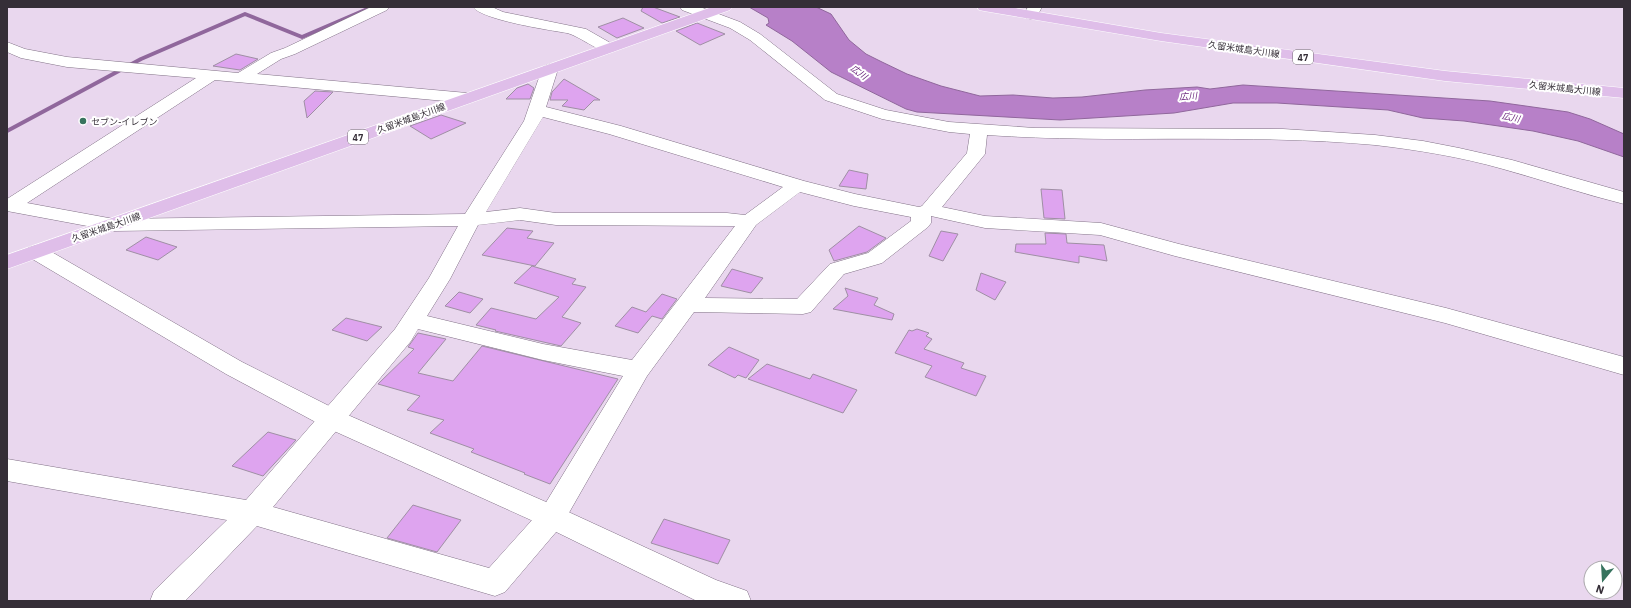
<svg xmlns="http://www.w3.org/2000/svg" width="1631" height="608" viewBox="0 0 1631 608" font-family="'IBM Plex Sans','Noto Sans JP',sans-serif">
<rect width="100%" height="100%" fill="#e9d7ee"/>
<path fill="#b780c8" stroke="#90679c" d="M749,7h67l15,7 18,26 17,14 16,8 25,12 34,12 39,10 33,-1 40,3 29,-1 63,-7 52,-3 13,2 33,-4 247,16 78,11 22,7 34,15v23l-46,-16 -45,-10 -69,-10 -41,-3 -35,-8 -111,-7h-44l-59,10 -114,7 -143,-8 -11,-3 -75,-37 -39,-31 -26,-16 3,-2 -1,-5z"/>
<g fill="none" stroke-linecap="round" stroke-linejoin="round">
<path stroke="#90679c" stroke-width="4" d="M7,131l134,-72 104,-45 57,23 70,-30"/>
</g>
<path fill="#dea4ef" stroke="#9f8fa4" d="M643,7h10l27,10 -18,6 -21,-12z
M623,18l21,10 -27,10 -19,-11z
M697,23l28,11 -25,11 -24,-14z
M236,54l22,5 -18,11 -27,-4z
M564,79l36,21h-6l-10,10 -22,-4 6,-6h-18l2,-8z
M528,84l6,4 -4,11h-24l11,-11z
M315,91l18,1 -26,26 -3,-17z
M441,115l25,8 -35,16 -21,-13z
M849,170l19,4 -2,15 -27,-3z
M1041,189l21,1 3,29 -21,-1z
M859,226l27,12 -19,14 -33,9 -5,-11z
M507,228l26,3 -6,7 27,5 -19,23 -53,-11z
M941,231l17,3 -15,27 -14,-5z
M1045,233l21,1 1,9 37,2 3,16 -28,-5v7l-64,-11 1,-8h30z
M146,237l31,10 -19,13 -32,-10z
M532,266l44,13 -4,5 14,3 -24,30 19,6 -20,23 -66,-15 1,-1 -20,-5 15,-17 45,11 23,-22 -45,-14z
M732,269l31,9 -12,15 -30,-7z
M981,273l25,9 -11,18 -19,-10z
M845,288l33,10 -4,7 20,9 -2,6 -59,-11 15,-13z
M459,292l24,7 -13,14 -25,-7z
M662,294l15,5 -15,20 -10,-3 -14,17 -23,-7 17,-19 14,5z
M346,318l36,9 -15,14 -35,-11z
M917,329l12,4 -3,3 6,3 -8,10 40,14 -3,5 25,8 -10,20 -51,-19 7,-11 -37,-13 14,-23 3,1z
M418,333l28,6 -28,34 35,8 29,-35 136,33 -68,105 -26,-10 1,-1 -54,-21 3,-3 -44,-16 14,-13 -37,-10 13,-14 -42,-12 36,-35 -6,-2z
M729,347l30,13 -13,18 -8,-3 -3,3 -27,-13z
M767,364l43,15 3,-5 44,16 -14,23 -95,-34z
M268,432l28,8 -33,36 -31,-10z
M413,505l48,15 -24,32 -50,-14z
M664,519l66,21 -12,24 -67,-21z"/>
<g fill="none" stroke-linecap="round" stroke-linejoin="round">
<g stroke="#827287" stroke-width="1">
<path id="minor" d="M371,7h18l-2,3 -92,44 -14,5 -24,15 210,19 6,2 2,3 -2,3 -6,2 -252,-23 -188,123 87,16 351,-5 59,-93 18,-52 2,-3 6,-2 6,2 2,3 -12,38 75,19 183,55 51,13 64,13 3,-1 45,-53 3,-19 -21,-2 -67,-13 -57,-19 -75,-60 -20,-12 -48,-18 -2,-3h20l40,15 20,12 77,60 49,16 63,12 86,6 248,1 92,6 48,6 36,7 53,12 112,32v12c-41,-10 -81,-24 -121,-35 -42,-12 -85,-19 -128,-24 -129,-12 -259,-1 -388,-10l-2,19 -43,53 43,9 116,7 78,21 267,64 178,49v18l-179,-52 -270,-67 -75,-21 -115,-7 -54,-12v7l-3,4 -46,36 -38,11 -33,38 -8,2 -109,-2 -47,64 -85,149 -57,67 -10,4 -238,-70 -72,75h-35l4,-10 73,-71 -220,-39v-22l239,41 149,-171 34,-51 29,-52 -344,5 -107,-20v-12l189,-121 -129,-11 -46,-9 -14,-6v-10l18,7 42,8 171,16 33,-20 14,-5zM543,117l66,17 174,53 -38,28 -18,-2h-171l-36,-5 -34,4zM800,192l54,14 57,11v4l-43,32 -38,11 -33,35 -92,-1 51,-73zM520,220l36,5 179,1 -103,134 -89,-16 -116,-28 23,-37 28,-54zM418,329l125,31 80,16 -81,133 -53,59 -216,-61 138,-166z
M473,7h19l11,5 83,17 28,16 3,3 -3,3c-13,4 -32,-14 -47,-18 -18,-3 -85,-13 -94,-26z
M1028,7h14l-6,11 -5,1 -5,-1 -2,-3z"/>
</g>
<g stroke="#827287" stroke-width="1">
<path id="tertiary" d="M36,246l7,1 199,115 99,50 221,97 154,71 31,11 4,10h-54l-155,-76 -219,-99 -97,-52 -197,-117 -3,-5 3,-5z"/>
</g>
<g stroke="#fff" stroke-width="1">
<path id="primary" d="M712,7h20l-2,3 -723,259v-14z
M977,7h32l152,26 284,38 179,17v10l-179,-17 -284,-40 -177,-30 -5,-1z"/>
</g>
<use href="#minor" fill="#fff" fill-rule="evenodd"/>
<use href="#tertiary" fill="#fff" fill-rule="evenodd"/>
<use href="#primary" fill="#dfbee9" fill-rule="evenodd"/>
</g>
<circle fill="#37735e" stroke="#fff" stroke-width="1.5" cx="83" cy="121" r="4"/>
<g text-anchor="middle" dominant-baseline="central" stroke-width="4" stroke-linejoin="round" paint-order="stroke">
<g font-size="9" fill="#352e37" stroke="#fff">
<text transform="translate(1244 49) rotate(8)">久留米城島大川線</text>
<text transform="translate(1565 88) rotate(6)">久留米城島大川線</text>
<text transform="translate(411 118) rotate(-20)">久留米城島大川線</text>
<text transform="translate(106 227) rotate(-19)">久留米城島大川線</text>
</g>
<g fill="#fff" stroke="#726d73" stroke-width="1">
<rect x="1293" y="50" width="20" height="14" rx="3"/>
<rect x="348" y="130" width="20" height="14" rx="3"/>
</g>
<g font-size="9" font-weight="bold" fill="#352e37">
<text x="1303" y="57">47</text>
<text x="358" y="137">47</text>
</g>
<g font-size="9" font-style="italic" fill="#69247b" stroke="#fff">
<text transform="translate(859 72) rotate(37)">広川</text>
<text transform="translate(1188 96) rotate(-4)">広川</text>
<text transform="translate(1511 117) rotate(12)">広川</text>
</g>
<g font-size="9" fill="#352e37" stroke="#fff" text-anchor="start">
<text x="91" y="121">セブン-イレブン</text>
</g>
</g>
<rect width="1631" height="608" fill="none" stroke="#352e37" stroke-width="16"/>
<g transform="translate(1603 580) rotate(198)"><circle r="19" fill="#ffffff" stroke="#aeabaf"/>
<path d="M0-3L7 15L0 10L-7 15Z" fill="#37735e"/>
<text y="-6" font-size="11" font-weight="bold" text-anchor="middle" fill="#352e37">N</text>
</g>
</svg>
